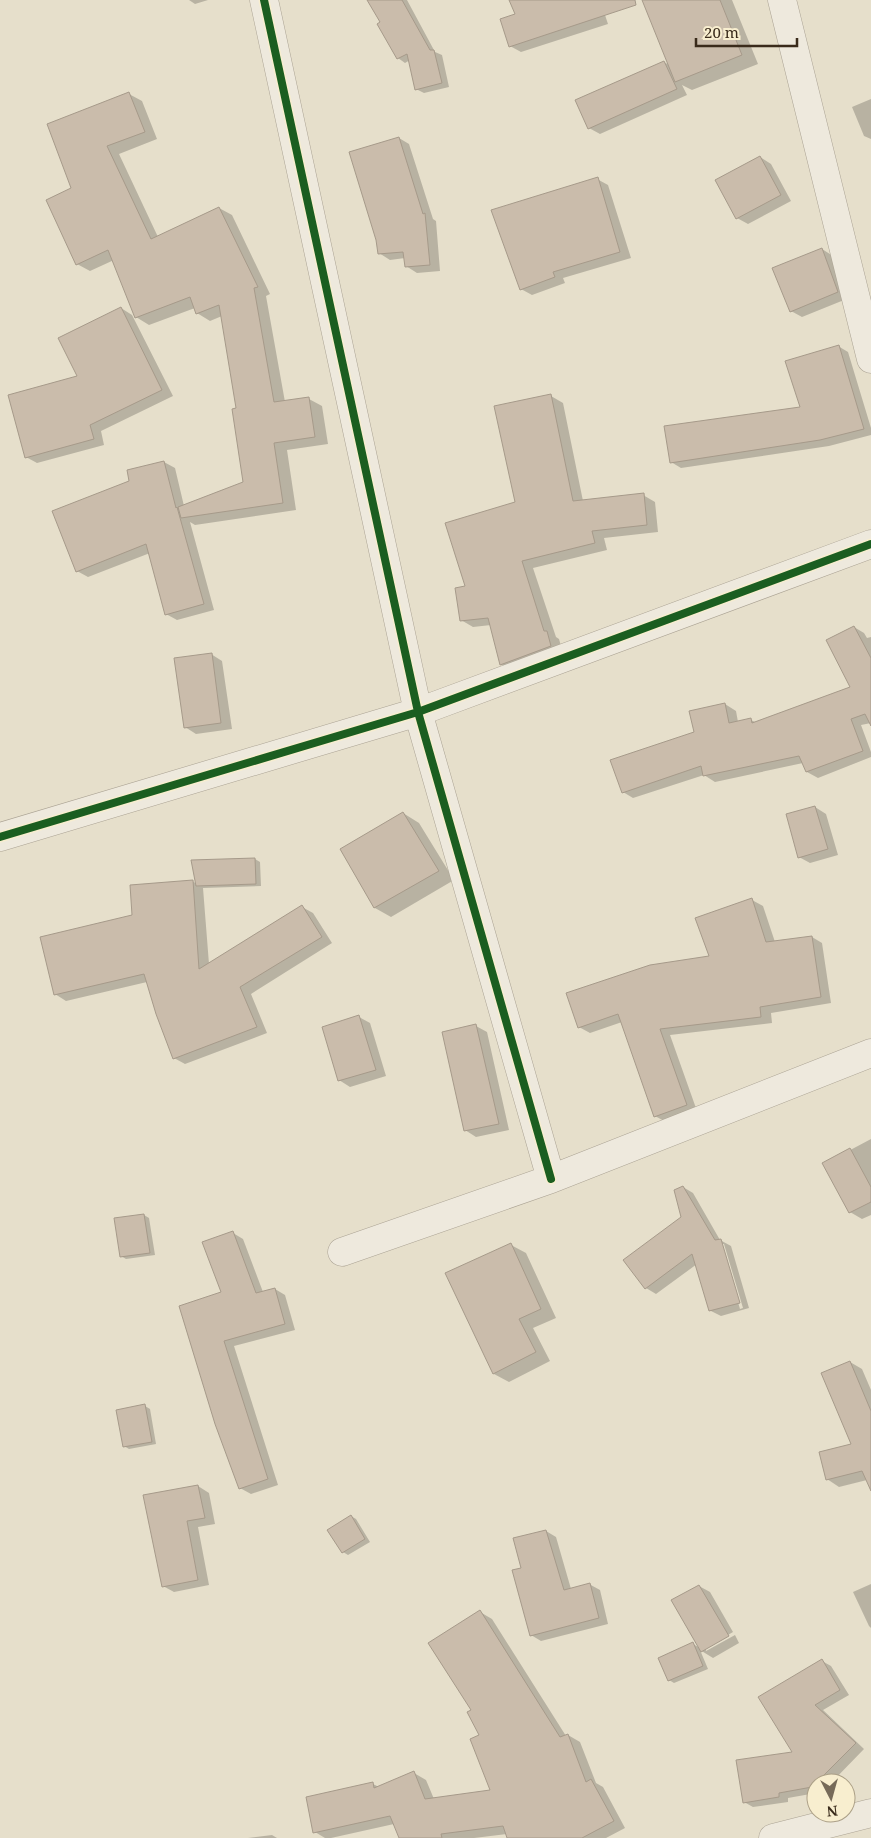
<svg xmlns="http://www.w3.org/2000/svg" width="871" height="1838" viewBox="0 0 871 1838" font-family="'Noto Serif',serif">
<rect width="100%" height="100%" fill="#e6dfcb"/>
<path fill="#0003" fill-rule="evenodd" d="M189,0h19l-13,4z
M369,0h38l28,52 7,3 7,32 -25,6 -8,-4 -6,-29 -5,3 -7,-5 -16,-36z
M510,0h90l8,24 -87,28 -11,-6 6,-31z
M644,0h88l26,64 -66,26 -10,-5 5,10 -87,39 -11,-6 75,-66 5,3z
M129,94l13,7 15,38 -38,15 39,83 61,-29 13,7 38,79 -4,2 19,106 24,-3 13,7 6,38 -41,6 9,60 -101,15 -5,-3 24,88 -37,10 -11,-6 -16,-61 -62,24 -11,-6 54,-90 33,-19 11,6 9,38 60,-23 -7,-74 -15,-93 -12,5 -13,-8 -2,-5 -46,17 -13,-8 -22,-57 -24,11 -13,-7 -4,-76z
M871,99v40l-7,-3 -12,-29z
M399,138l10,6 24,75 3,2 4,50 -23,2 -11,-7 -1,-8 -15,2 -11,-7z
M760,157l11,7 20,37 -43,23 -11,-6z
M597,179l11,6 23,73 -68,20 2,5 -33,12 -11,-6z
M822,249l11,7 16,42 -47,19 -11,-6z
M121,308l11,7 41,81 -72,35 3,14 -67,18 -11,-6z
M838,346l10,6 23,76v7l-42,11 -148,22 -10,-6 131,-54z
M551,396l12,7 20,98 60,-6 12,7 3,30 -54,6 3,12 -74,18 23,69 3,2 4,14 -50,18 -12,-7 -10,-39 -18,2 -12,-7 5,-33 50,-84z
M854,627l10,6 3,5 4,-1v86l-10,2 10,27v5l-53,21 -11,-6 -4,-9 -88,19 -11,-7 -71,23 -10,-6 72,-59 30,-29 11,7 2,11 13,-2 6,3 95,-36z
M211,654l11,7 10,68 -36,5 -11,-7z
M815,807l11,7 12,41 -28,8 -11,-6z
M403,813l16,10 35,57 -63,37 -16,-9 -34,-58z
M255,859l5,3 1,24 -58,2 6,76 93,-57 11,6 19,30 -81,51 16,39 -82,31 -11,-6 -27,-76 -81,19 -11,-7 78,-78 59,-35 5,3 -5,-23z
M752,900l11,6 12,36 37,-5 10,6 9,60 -60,10 1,10 -102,12 27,76 -31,11 -11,-6 -33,-94 -32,11 -11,-6 132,-70z
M359,1017l11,6 16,53 -36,11 -11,-7z
M476,1026l11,6 22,98 -33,7 -11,-7z
M871,1139v76l-9,4 -12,-7 -26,-48z
M683,1187l10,6 27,47 11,6 18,62 -28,8 -10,-5 -14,-47 -41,30 -10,-6 -21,-28 58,-43zM721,1244h3l19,64 -3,1z
M144,1215l5,3 6,37 -29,4 -5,-3z
M233,1233l10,6 20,53 12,-3 10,6 10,35 -61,16 44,139 -27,9 -11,-6 -24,-64 7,-131z
M511,1245l15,8 30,65 -23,10 17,33 -41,21 -15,-8z
M850,1362l12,7 9,21v89l-32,8 -12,-8 26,-34z
M145,1406l5,3 6,35 -27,5 -5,-3z
M198,1486l11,7 6,31 -17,3 11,58 -35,7 -11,-6z
M351,1516l5,3 14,23 -22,13 -5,-3z
M546,1531l10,6 15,52 18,-5 11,6 8,34 -67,17 -10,-6 -9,-66z
M871,1584v44l-2,-2 -16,-34z
M699,1586l11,6 23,40 -27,16v3l29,-16 4,8 -26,15 -13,-8 8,19 -34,14 -5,-3 24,-36 7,4z
M480,1612l12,7 74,117 2,-1 12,7 16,41 7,4 22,41 -19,10h-97l-2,-4 -33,4h-74l-6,-14 -63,14h-6l-10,-6 58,-48 6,3 35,-14 12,7 8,19 57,-8 -11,-55 -7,-25z
M822,1661l9,5 18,29 -26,15 41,39 -33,34h-15v10l-28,5v4l-35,5 -9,-5 50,-49z
M272,1835l5,3h-29z"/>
<path fill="#cabcab" stroke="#a69a8a" d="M367,0h35l28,50h4l8,33 -27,7 -8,-36 -10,5 -20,-35 3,-2z
M509,0h126l1,5 -127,42 -9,-28 15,-5z
M642,0h78l22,55 -67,27z
M664,61l13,28 -89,40 -13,-29z
M129,92l16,40 -38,14 44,93 68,-32 39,80 -4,1 20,114 35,-5 6,40 -41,6 9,60 -102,15 -3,-11 65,-25 -11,-73 4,-1 -17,-103 -23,9 -6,-17 -55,21 -27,-68 -32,15 -30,-65 25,-12 -24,-64z
M399,137l24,77 2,-1 5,52 -25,2 -2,-15 -25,2 -2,-14 -27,-88z
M760,156l21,39 -45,24 -21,-39z
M598,177l22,75 -67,20 2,5 -35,13 -29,-80z
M822,248l16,44 -48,20 -18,-44z
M121,307l41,83 -72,35 4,14 -69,19 -17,-63 69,-19 -19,-38z
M839,345l25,84 -44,11 -150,23 -6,-37 136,-19 -15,-46z
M551,394l22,107 71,-8 3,32 -55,6 3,12 -73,18 22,70h3l4,15 -51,19 -12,-47 -28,3 -5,-33 10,-2 -20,-63 70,-21 -21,-96z
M164,461l12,47 1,-1 27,97 -39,11 -19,-71 -70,28 -24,-61 77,-30 -2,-11z
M854,626l17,32v68l-6,-12 -14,5 12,32 -57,21 -7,-16 -96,20 -2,-10 -79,27 -12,-33 84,-28 -5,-21 36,-8 4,20 22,-5 1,5 98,-36 -24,-47z
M212,653l9,70 -37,5 -10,-70z
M815,806l13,43 -30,9 -12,-44z
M403,812l36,59 -65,37 -34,-59z
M255,858l1,26 -60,2 -5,-26z
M193,880l6,89 103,-64 20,32 -82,50 17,40 -84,32 -17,-45 -12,-40 -90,21 -14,-58 92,-22 -2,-30z
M752,898l14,44 46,-6 9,61 -61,10 1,10 -101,12 27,76 -33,12 -36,-103 -40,14 -12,-35 84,-28 59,-9 -14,-38z
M359,1015l17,55 -38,11 -16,-54z
M476,1024l23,100 -35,7 -22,-99z
M850,1148l21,39v15l-22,11 -27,-50z
M683,1186l32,54 6,-1 19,64 -31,8 -17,-57 -47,35 -22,-29 58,-43 -7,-27z
M144,1214l6,39 -30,4 -6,-39z
M233,1231l23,62 19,-5 10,36 -61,17 44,138 -29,10 -24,-65 -36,-118 42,-14 -19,-50z
M511,1243l30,66 -22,10 17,33 -43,22 -48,-101z
M850,1361l21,50v80l-9,-20 -36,9 -7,-28 32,-8 -30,-71z
M145,1404l7,38 -29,5 -7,-37z
M198,1485l7,33 -18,3 11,59 -36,7 -19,-92z
M351,1515l14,24 -23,14 -15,-23z
M546,1530l18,60 26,-7 9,35 -69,18 -18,-66 9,-2 -8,-30z
M699,1585l30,51 -28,16 -30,-52z
M480,1610l80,127 8,-3 18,48 5,-3 23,42 -32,17h-75l-4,-12 -62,8 1,4h-43l-9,-22 -77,17 -7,-36 67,-15 1,6 40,-17 11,28 65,-9 -20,-51 9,-4 -12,-23 4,-2 -43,-67z
M693,1642l10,24 -35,15 -10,-23z
M822,1659l18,31 -25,15 41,38 -44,44 -33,6v4l-36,6 -7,-43 56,-8 -34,-55z"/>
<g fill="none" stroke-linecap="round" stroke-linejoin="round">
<g stroke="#aba394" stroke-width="29">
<path id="minor" d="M264,0l154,712 133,467
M782,0l89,359
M0,837l418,-125 453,-168
M342,1252l209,-73 320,-126
M773,1838l98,-25"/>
</g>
<use href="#minor" stroke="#eee9dd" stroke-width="28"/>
<g stroke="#f8eecf" stroke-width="11">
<path id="cycleway" d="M264,0l154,712 133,467
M0,837l418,-125 453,-168"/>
</g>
<use href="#cycleway" stroke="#1b5e20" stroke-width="8"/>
</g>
<g transform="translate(831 1798) rotate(174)"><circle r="24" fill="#f8eecf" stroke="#aca087"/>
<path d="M0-4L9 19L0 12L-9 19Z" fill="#766a59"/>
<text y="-8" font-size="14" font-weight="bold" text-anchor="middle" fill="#3a2b1b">N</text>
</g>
<path d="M696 38v8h101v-8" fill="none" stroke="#3a2b1b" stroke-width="2.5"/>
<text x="704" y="38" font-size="15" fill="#3a2b1b" stroke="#f8eecf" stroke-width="4" paint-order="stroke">20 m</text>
</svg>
